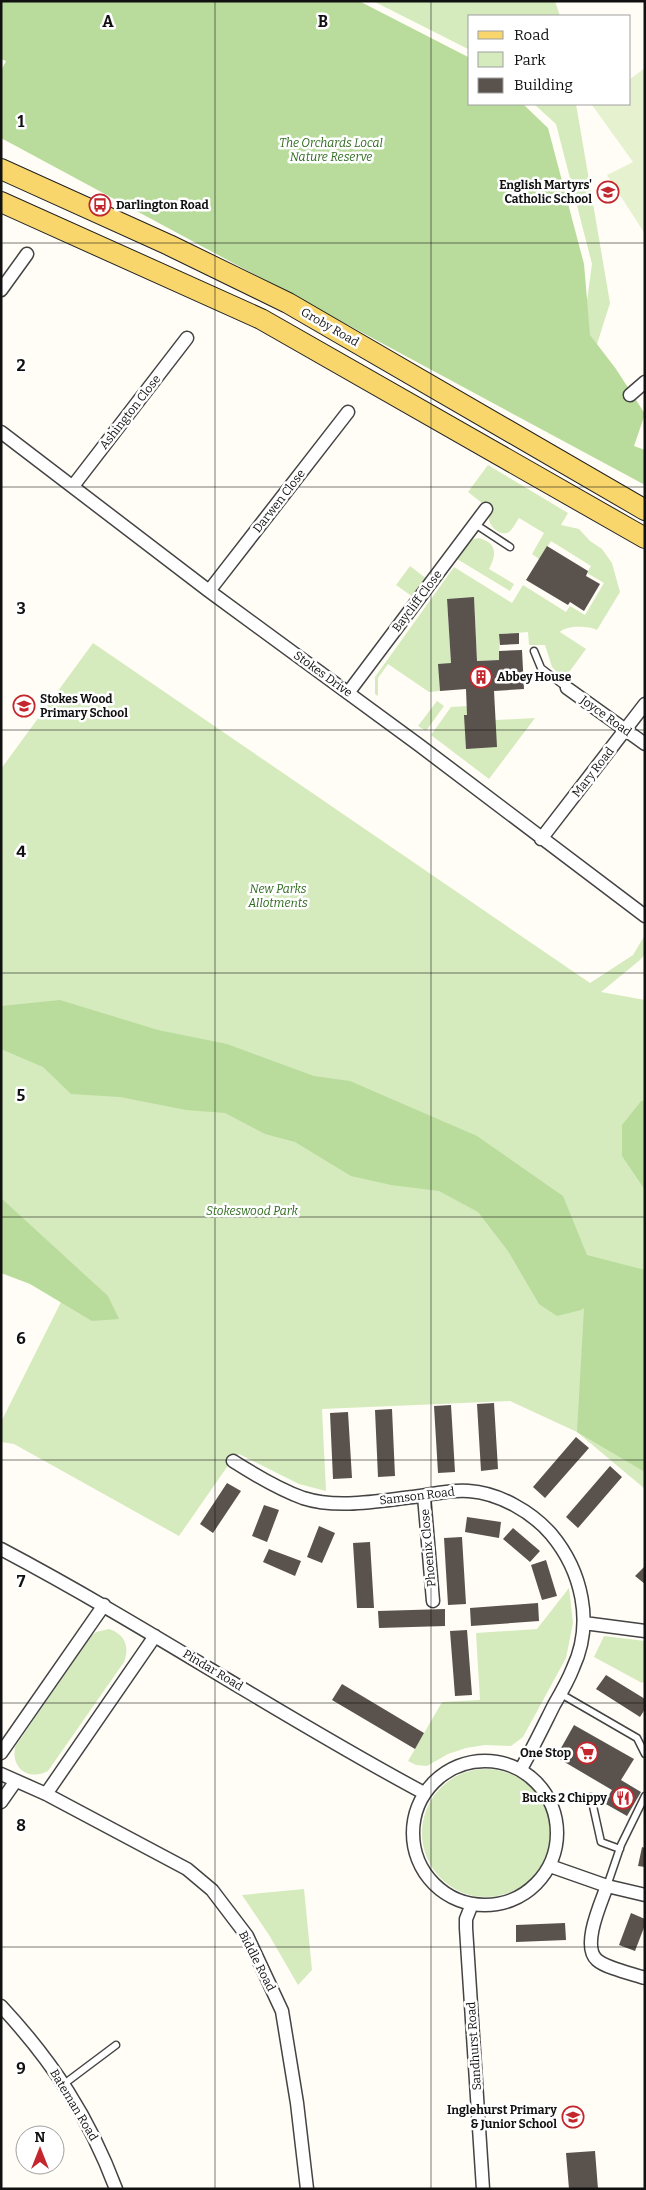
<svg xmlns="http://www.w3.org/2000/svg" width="646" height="2190" viewBox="0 0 646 2190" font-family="Bitter,serif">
<rect width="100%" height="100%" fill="#fffdf5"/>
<path fill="#d5ebbd" d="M373,1h182l5,15h-90v34z
M534,104h42l34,199 -41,130 23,-169 -36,-140z
M488,465l80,48 -7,12 18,4 11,12 12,8 10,14 8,29 -23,38c-9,-4 -30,-5 -37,2l26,17 -22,30 -12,-12 -7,-22h-16l-1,-13 -28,2 -1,26 -22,1 -3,-63 -27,1 4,64 -12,2 1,26 -11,1 -41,-28 -10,14v18l-3,-2v-17l79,-110 58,36 11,-18 43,27 4,-6 15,9 19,-32 -17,-10 4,-7 -40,-25 -12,18 -7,-5 12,-21 -25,-15c-3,4 -6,11 -10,14 -9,6 -26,-9 -18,-22l-23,-18z
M479,538c18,5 18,16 10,31l25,15 -4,7 -53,-32 13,-19z
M410,566l17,13 -14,18 -17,-12z
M93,643l497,340 43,-28 12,-20v19l-5,6 -39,32 44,8v489l-68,-57 -67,-31 -188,8 4,82 -27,-7 -60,-30 -12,13 -48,69 -165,-92 -13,-2v-20l61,-122 -61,-92v-439z
M437,701l7,5 -18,25 -8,-5z
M467,706l29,14 39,-2 -46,61 -58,-44 20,-28z
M569,1588l4,35 -7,35 -43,79 -12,9 -26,-1 -19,3 -18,6 -21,12 -11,-1 -8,-4 34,-59 38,-2 -4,-67 61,-4z
M109,1629c16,5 21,18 15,33l-76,109c-19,10 -37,-2 -33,-24l75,-110 6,-5z
M604,1636l41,5v39l-3,3 -48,-26z
M422 1833a64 64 0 1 1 128 0a64 64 0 1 1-128 0Z
M304,1889l8,81 -14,15 -29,-50 -27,-40z"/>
<path fill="#b9dc9c" d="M1,1h358l111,57v46h53l25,24 36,136 6,71 26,34 29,45 -11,32 11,4v35l-644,-347v-67l5,-10 -5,-2z
M60,1000l98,30 69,14 87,32 36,5 127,55 86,60 24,59 58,15v202l-68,-40 7,-124 -3,2 -24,6 -18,-12 -31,-53 -30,-39 -39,-21 -48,-6 -40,-9 -56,-34 -30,-8 -40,-21 -39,-3 -66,-13 -49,-3 -28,-27 -42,-18v-43z
M642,1100l3,3v87l-23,-34v-31z
M1,1198l107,98 11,23 -27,2 -62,-37 -29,-11z"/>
<path fill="#e6f2cf" d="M645,68v166l-38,-59 26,-13 -41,-57 38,-1v-25z"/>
<path fill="#5a524d" d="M547,546l41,25 -2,5 14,8 -16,27 -14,-9 -2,3 -42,-25z
M474,597l3,64 22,-1v-9l23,-1 2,39 -30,2 3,56 -31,2 -2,-34h3l-1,-26 -26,2 -2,-27 13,-1 -4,-64z
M519,633v11l-19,1 -1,-11z
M494,1403l4,66 -17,2 -4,-67z
M451,1405l4,67 -17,1 -4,-67z
M392,1409l3,67 -17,1 -3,-67z
M348,1412l4,66 -19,1 -3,-66z
M576,1437l13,11 -44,50 -12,-11z
M610,1466l12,11 -44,51 -12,-11z
M227,1483l14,8 -28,42 -13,-9z
M264,1505l15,5 -12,32 -15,-6z
M467,1517l34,5 -2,16 -34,-6z
M319,1526l16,7 -13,30 -15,-6z
M513,1528l27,23 -10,11 -27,-23z
M462,1537l4,67 -18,1 -4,-67z
M370,1542l4,66h-17l-4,-65z
M269,1549l32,12 -6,15 -32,-14z
M546,1560l11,36 -15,4 -11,-35z
M645,1566v18l-10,-8z
M538,1603l1,18 -68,5 -1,-18z
M445,1609v17l-66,2 -1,-17z
M467,1630l5,65 -17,1 -5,-65z
M606,1675l39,24v10l-5,8 -44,-28z
M342,1684l82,49 -9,16 -83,-49z
M574,1725l60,34 -13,21 20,12 -14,24 -23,-13 8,-13 -56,-33z
M642,1847l3,1v19l-7,-1z
M631,1913l14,6v6l-10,26 -16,-6z
M565,1923l1,17 -50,2v-17z
M595,2151l3,38h-29l-3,-36z"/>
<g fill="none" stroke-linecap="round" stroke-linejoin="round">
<g stroke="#444" stroke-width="9">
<path id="service" d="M475,524l35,23
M534,651l7,17 26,20
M561,1694l76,44 8,16
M591,1797l10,45 19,7
M607,1886l14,-41 24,-49
M64,2084l52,-39"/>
</g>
<g stroke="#444" stroke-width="15">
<path id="minor" d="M1,290l26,-36
M630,395l15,-13
M1,432l208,159 210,154 226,171
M73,486l114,-148
M209,591l139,-179
M567,688l78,56
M348,693l138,-184
M541,839l104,-135
M233,1461c22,14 45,28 70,37 34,11 75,3 110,-1 18,-2 37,-8 56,-6 30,2 63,21 82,43 31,37 43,89 22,134 -5,13 -12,25 -19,37 -11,22 -21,43 -33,64
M424,1496l9,105
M1,1549c144,76 279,167 423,244
M584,1623l61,8
M1,1753l103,-148
M413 1833a72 72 0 1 1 144 0a72 72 0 1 1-144 0Z
M1,1774l45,20 141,75 25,21 35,46 35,75 15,92 10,86
M46,1794l109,-158
M1,1802l14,-20
M550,1866l57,20 38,9
M607,1886c-6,17 -26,60 -10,74 9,8 36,14 48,18
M472,1904l-6,15v9l17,261
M1,2006c52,56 88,111 115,183"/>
</g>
<g stroke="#222" stroke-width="22">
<path id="primary" d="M1,169l168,76 119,58 357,207
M1,202l260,117 384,219"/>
</g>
<use href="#service" stroke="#fff" stroke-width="6"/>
<use href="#minor" stroke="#fff" stroke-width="12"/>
<use href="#primary" stroke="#f9d66b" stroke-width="20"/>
</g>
<path fill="none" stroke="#111" stroke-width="1" stroke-opacity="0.55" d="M215,1v2188M431,1v2188M1,243h644M1,487h644M1,730h644M1,973h644M1,1217h644M1,1460h644M1,1703h644M1,1947h644"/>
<defs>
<g id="school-ring" transform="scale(1.125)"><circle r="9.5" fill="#fff" stroke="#c4262e" stroke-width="1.5"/><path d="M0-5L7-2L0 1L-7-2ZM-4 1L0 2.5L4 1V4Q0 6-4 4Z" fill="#c4262e"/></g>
<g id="bus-ring" transform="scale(1.125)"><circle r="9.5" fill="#fff" stroke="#c4262e" stroke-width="1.5"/><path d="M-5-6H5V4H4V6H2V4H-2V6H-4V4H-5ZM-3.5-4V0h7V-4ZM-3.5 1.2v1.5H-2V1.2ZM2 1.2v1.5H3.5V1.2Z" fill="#c4262e"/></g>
<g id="building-ring" transform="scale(1.125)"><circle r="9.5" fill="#fff" stroke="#c4262e" stroke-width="1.5"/><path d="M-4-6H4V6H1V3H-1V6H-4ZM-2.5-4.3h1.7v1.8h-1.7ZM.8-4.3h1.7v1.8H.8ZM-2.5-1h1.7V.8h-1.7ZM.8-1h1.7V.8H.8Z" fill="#c4262e"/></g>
<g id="supermarket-ring" transform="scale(1.125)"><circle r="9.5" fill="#fff" stroke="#c4262e" stroke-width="1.5"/><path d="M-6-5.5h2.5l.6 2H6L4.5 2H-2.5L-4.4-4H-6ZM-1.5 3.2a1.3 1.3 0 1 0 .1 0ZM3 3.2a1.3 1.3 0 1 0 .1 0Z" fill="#c4262e"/></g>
<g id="restaurant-ring" transform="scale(1.125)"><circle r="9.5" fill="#fff" stroke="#c4262e" stroke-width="1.5"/><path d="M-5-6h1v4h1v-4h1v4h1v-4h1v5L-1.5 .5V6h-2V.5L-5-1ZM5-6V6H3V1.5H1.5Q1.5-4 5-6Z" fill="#c4262e"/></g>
</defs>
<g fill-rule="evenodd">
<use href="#school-ring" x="608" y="192"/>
<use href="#bus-ring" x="100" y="205"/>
<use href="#building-ring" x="481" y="677"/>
<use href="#school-ring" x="24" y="706"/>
<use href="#supermarket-ring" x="587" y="1753"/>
<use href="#restaurant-ring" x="623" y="1798"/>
<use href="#school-ring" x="573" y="2117"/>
</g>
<g text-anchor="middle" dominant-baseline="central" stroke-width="5" stroke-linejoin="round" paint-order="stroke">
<g font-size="12" font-style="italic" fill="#2f6b1f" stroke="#fff">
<text x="331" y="143">The Orchards Local<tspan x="331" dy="14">Nature Reserve</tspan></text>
<text x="278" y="889">New Parks<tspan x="278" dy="14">Allotments</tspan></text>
<text x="252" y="1211">Stokeswood Park</text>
</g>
<g font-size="12" font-weight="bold" fill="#111" stroke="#fff" text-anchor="end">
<text x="592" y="185">English Martyrs'<tspan x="592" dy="14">Catholic School</tspan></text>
<text x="116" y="205" text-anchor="start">Darlington Road</text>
<text x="497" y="677" text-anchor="start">Abbey House</text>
<text x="40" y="699" text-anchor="start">Stokes Wood<tspan x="40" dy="14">Primary School</tspan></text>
<text x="571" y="1753">One Stop</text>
<text x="607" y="1798">Bucks 2 Chippy</text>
<text x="557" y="2110">Inglehurst Primary<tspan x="557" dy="14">&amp; Junior School</tspan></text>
</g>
<g font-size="12" fill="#111" stroke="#fff">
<text transform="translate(330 327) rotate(30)">Groby Road</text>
<text transform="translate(130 412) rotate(-52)">Ashington Close</text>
<text transform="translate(279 501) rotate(-52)">Darwen Close</text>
<text transform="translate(417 601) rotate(-53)">Baycliff Close</text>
<text transform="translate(323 674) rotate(36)">Stokes Drive</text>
<text transform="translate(606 716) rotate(36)">Joyce Road</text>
<text transform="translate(593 772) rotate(-52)">Mary Road</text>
<text transform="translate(417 1496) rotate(-7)">Samson Road</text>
<text transform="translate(428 1548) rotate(-95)">Phoenix Close</text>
<text transform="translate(213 1670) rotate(31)">Pindar Road</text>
<text transform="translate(257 1961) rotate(63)">Biddle Road</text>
<text transform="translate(474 2046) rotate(-94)">Sandhurst Road</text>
<text transform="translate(74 2105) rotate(59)">Bateman Road</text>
</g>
</g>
<g font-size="16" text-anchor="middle" font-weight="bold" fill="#111" stroke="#fff" stroke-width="5" stroke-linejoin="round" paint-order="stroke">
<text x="108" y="27">A</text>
<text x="323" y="27">B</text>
<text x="21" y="127">1</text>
<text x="21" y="371">2</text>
<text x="21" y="614">3</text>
<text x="21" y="857">4</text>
<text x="21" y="1101">5</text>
<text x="21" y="1344">6</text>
<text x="21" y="1587">7</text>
<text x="21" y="1831">8</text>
<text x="21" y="2074">9</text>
</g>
<rect width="646" height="2190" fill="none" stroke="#111111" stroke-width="5"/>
<rect x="468" y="15" width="162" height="90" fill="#ffffff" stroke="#a0a0a0"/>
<rect x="478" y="31" width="25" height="8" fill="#f9d66b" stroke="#a0a0a0"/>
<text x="514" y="40" font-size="15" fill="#111111">Road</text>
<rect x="478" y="52" width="25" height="15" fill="#d5ebbd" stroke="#a0a0a0"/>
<text x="514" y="65" font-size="15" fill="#111111">Park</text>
<rect x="478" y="78" width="25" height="15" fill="#5a524d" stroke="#a0a0a0"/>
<text x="514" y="90" font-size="15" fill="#111111">Building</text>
<g transform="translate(40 2150)"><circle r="24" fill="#ffffff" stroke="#a0a0a0"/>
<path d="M0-4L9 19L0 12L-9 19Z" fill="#c4262e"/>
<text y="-8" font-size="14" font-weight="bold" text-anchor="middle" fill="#111111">N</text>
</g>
</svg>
